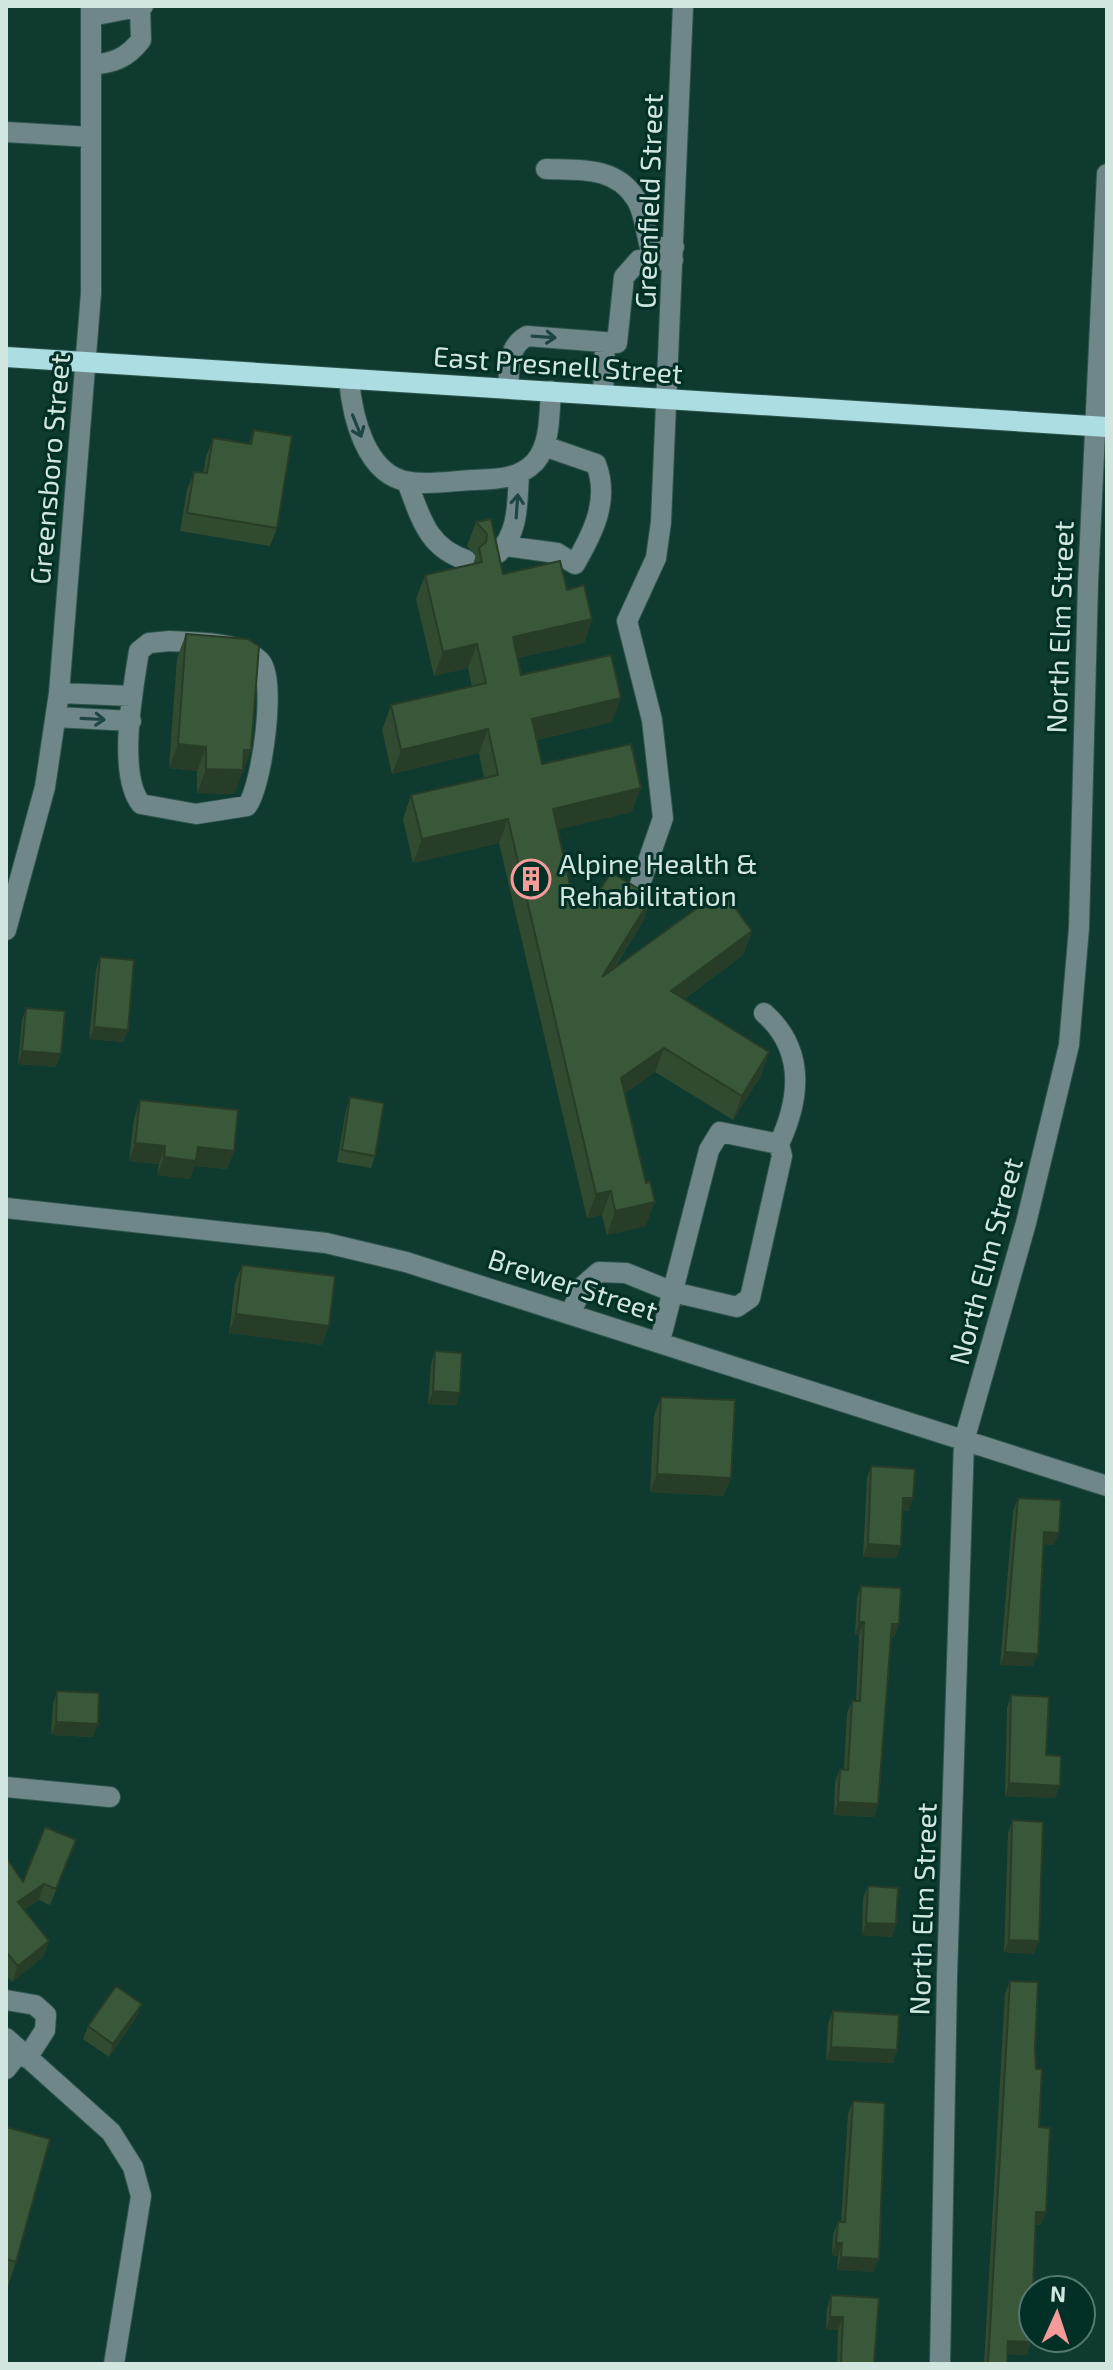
<svg xmlns="http://www.w3.org/2000/svg" width="1113" height="2370" viewBox="0 0 1113 2370" font-family="'Exo 2',sans-serif">
<rect width="100%" height="100%" fill="#0f3a30"/>
<g fill="none" stroke-linecap="round" stroke-linejoin="round">
<g stroke="#2e564c" stroke-width="22">
<path id="minor" d="M91,16l52,-10
M91,65c23,-2 36,-7 50,-25l-1,-33
M6,132l85,5
M546,169c33,1 70,-3 90,30 8,12 10,34 14,48h24
M349,379c3,36 16,97 61,103 20,3 42,-1 62,-2 22,-1 46,0 63,-18 16,-18 14,-49 16,-71
M508,388c2,-21 -1,-41 19,-52l90,7 7,-66 15,-17h34
M603,394l2,-52
M407,482c14,36 20,65 59,78
M505,546l52,7 18,11c18,-31 35,-64 21,-100l-52,-18
M498,553c21,-21 19,-50 21,-78
M170,641c28,2 69,0 90,20 17,17 2,126 -13,145l-51,8 -55,-10c-24,-30 -8,-115 -2,-153l10,-8z
M59,693l73,3
M56,717l75,4
M636,896l27,-78 -11,-98 -25,-99 29,-63 5,-36 22,-516
M6,930l39,-143 14,-94 32,-400v-287
M764,1013c42,37 36,86 15,131
M6,1208l320,35 80,19 701,224
M571,1312l12,-26 16,-14 27,1 47,19 64,15 13,-9 32,-142 -3,-12 -59,-12 -11,18 -49,191
M6,1787l104,10
M6,2000l29,5 11,10 -1,15 -18,28
M6,2038l105,94 22,35 8,29 -27,168
M6,2069l14,-18
M940,2364l7,-387 17,-536 62,-218 43,-178 10,-117 9,-345 19,-409"/>
</g>
<g stroke="#2e564c" stroke-width="22">
<path id="major" d="M6,357l1101,70"/>
</g>
<use href="#minor" stroke="#70878a" stroke-width="20"/>
<use href="#major" stroke="#abdde3" stroke-width="20"/>
</g>
<path fill="#314b31" d="M254,430l23,98 -7,18 -90,-15 7,-41 7,-18 9,1 3,-16 7,-19 36,6z
M491,519l12,55 64,16 25,29 -8,24 -67,15 4,17 91,47 -75,18 5,24 90,48 -75,17 13,55 24,15 58,-2 -9,24 -29,48 138,-38 -9,24 -59,44 77,77 -28,44 -78,-48 -30,21 21,133 -39,9 -5,-20 -15,3 -88,-375 -86,20 -10,-44 8,-24 73,-17 -5,-25 -87,21 -10,-44 9,-25 81,-18 -4,-19 -34,8 -18,-77 9,-24 48,-11 3,-9 -9,-9 9,-24z
M186,634l65,116 -17,44 -37,-1v-22l-28,-3 8,-110z
M100,957l28,73 -5,12 -34,-3 7,-70z
M26,1008l30,59 -38,-3 4,-44z
M350,1097l25,59 -4,12 -34,-6 9,-52z
M140,1100l94,51 -7,18 -33,-3 -4,13 -33,-4 2,-11 -30,-3 5,-43z
M242,1265l80,80 -93,-12 6,-50z
M435,1351l25,42 -4,12 -28,-1 3,-40z
M661,1397l63,99 -74,-4 4,-77z
M871,1466l38,45 -7,-1 -6,48 -33,-1 4,-79z
M1018,1498l36,47 -10,-1 -11,122 -33,-1 13,-154z
M861,1586l38,38 -5,13h-3l-13,167 -4,13 -40,-2 1,-33 5,-13h4l3,-56 5,-12h4l3,-66h-4l2,-37z
M57,1691l41,33 -5,13 -42,-2 2,-31z
M1011,1695l35,60 9,43 -50,-2 2,-88z
M1012,1820l22,134 -30,-2 4,-119z
M76,1840l-26,65 -11,-5 -15,10 25,31 -6,16 -31,25 -6,-7v-118l17,25z
M868,1886l28,38 -4,13 -30,-2 1,-37z
M1010,1981l25,67 11,164 -5,13h-6l-8,130 -20,-1v10h-23l21,-371z
M142,2004l-5,12 -28,41 -26,-18 5,-13z
M833,2011l64,39 -4,13 -67,-3 2,-36z
M853,2101l21,171 -37,-2 1,-14 -6,-1 1,-21 5,-12h3l7,-108z
M6,2127l10,135 -8,24h-2z
M831,2295l43,69h-37l1,-34 -12,-1 1,-21z"/>
<path fill="#283d28" d="M592,619l-8,24 -80,18 9,-24z
M477,644l-9,24 -34,8 9,-24z
M621,698l-9,24 -89,21 9,-24z
M488,729l-9,24 -87,21 9,-24z
M178,744l28,3 -9,24 -28,-3z
M244,750h7l-17,44 -37,-1 9,-24z
M641,788l-9,24 -88,21 9,-24z
M508,819l-9,24 -86,20 9,-24z
M652,897l-9,24 -50,80 9,-24z
M752,931l-9,24 -81,60 9,-24z
M94,1027l34,3 -5,12 -34,-3z
M664,1048l-9,24 -42,30 8,-24z
M22,1051l39,3 -5,13 -38,-3z
M769,1052l-8,24 -28,44 9,-24z
M135,1143l30,3 -6,18 -30,-3z
M198,1147l36,4 -7,18 -33,-3 -4,13 -33,-4 7,-18z
M611,1191l-9,24 -15,3 9,-24z
M655,1202l-9,24 -39,9 8,-24z
M236,1314l93,12 -7,19 -93,-12z
M433,1391l27,2 -4,12 -28,-1z
M657,1474l74,4 -7,18 -74,-4z
M903,1498h10l-4,13 -10,-1z
M1044,1532l15,1 -5,12 -14,-1z
M868,1544l33,2 -5,12 -33,-1z
M859,1622h5l-5,13h-4z
M892,1624h7l-5,13 -7,-1z
M1005,1652l33,2 -5,12 -33,-1z
M56,1722l42,2 -5,13 -42,-2z
M1009,1783l51,3 -5,12 -50,-2z
M838,1802l40,2 -4,13 -40,-2z
M44,1884l-5,16 -27,18 6,-16z
M866,1923l30,1 -4,13 -30,-2z
M1009,1940l30,1 -5,13 -30,-2z
M49,1941l-6,16 -31,25 6,-16z
M142,2004l-5,12 -28,41 4,-13z
M831,2047l66,3 -4,13 -67,-3z
M1036,2212h10l-5,13 -10,-1z
M836,2243h6l-4,13 -6,-1z
M841,2257l38,2 -5,13 -37,-2z
M830,2317h13l-5,13 -12,-1z
M1008,2341l23,1 -4,13 -24,-1z"/>
<path fill="#395739" stroke="#283d28" stroke-width="2" d="M254,430l38,6 -15,92 -90,-15 7,-41 13,1 6,-35 38,6z
M491,519l12,55 57,-13 7,29 17,-5 8,34 -79,18 8,38 90,-20 10,43 -89,21 10,45 89,-20 10,44 -88,21 17,75 24,15 17,-27 41,25 -50,80 120,-87 30,41 -81,60 98,61 -27,44 -78,-48 -43,30 25,105 4,-2 5,21 -40,9 -4,-20 -15,3 -88,-375 -86,20 -11,-44 87,-20 -10,-46 -87,21 -10,-45 95,-22 -9,-39 -34,8 -18,-77 57,-13 -3,-14 7,-6 1,-8 -11,-12z
M186,634l62,5 11,7 -8,104h-7l-1,20 -37,-1v-22l-28,-3z
M100,957l34,3 -6,70 -34,-3z
M26,1008l39,3 -4,43 -39,-3z
M350,1097l34,6 -9,53 -33,-6z
M140,1100l98,10 -4,41 -36,-4 -2,14 -32,-4 1,-11 -30,-3z
M242,1265l93,11 -6,50 -93,-12z
M435,1351l27,2 -2,40 -27,-2z
M661,1397l74,3 -4,78 -74,-4z
M871,1466l44,3 -2,29h-10l-2,48 -33,-2z
M1018,1498l43,2 -2,33 -15,-1 -6,122 -33,-2z
M861,1586l40,2 -2,36h-7l-14,180 -40,-2 2,-33 8,1 4,-69h8l4,-79h-5z
M57,1691l42,2 -1,31 -42,-2z
M1011,1695l38,2 -3,58 15,1 -1,30 -51,-3z
M1012,1820l31,2 -4,119 -30,-1z
M45,1827l31,13 -20,49 -12,-5 -26,18 31,39 -31,25 -12,-14v-95l17,25z
M868,1886l30,2 -2,36 -30,-1z
M1010,1981l28,1 -3,66 1,21h6l-3,58 11,1 -4,84h-10l-5,130 -23,-1 -1,23h-19z
M116,1986l26,18 -29,40 -25,-18z
M833,2011l66,4 -2,35 -66,-3z
M853,2101l32,2 -6,156 -38,-2 1,-14h-6l2,-21h7z
M6,2127l44,12 -34,123 -10,-3z
M831,2295l48,3 -5,66h-33l2,-47h-13z"/>
<defs><path id="oneway-shaft" d="M-6 0H5M1.5-3L5.5 0L1.5 3" fill="none" stroke-width="1.6" stroke-linecap="round" stroke-linejoin="round" transform="scale(2)"/></defs>
<g stroke="#1e4640">
<use href="#oneway-shaft" transform="translate(544 337) rotate(4)"/>
<use href="#oneway-shaft" transform="translate(357 426) rotate(68)"/>
<use href="#oneway-shaft" transform="translate(517 506) rotate(-86)"/>
<use href="#oneway-shaft" transform="translate(93 719) rotate(3)"/>
</g>
<defs>
<g id="building-ring" transform="scale(2)"><circle r="9.5" fill="#023027" stroke="#f59b9a" stroke-width="1.5"/><path d="M-4-6H4V6H1V3H-1V6H-4ZM-2.5-4.3h1.7v1.8h-1.7ZM.8-4.3h1.7v1.8H.8ZM-2.5-1h1.7V.8h-1.7ZM.8-1h1.7V.8H.8Z" fill="#f59b9a"/></g>
</defs>
<g fill-rule="evenodd">
<use href="#building-ring" x="531" y="879"/>
</g>
<g text-anchor="middle" dominant-baseline="central" stroke-width="6" stroke-linejoin="round" paint-order="stroke">
<g font-size="28" fill="#d0e6df" stroke="#023027">
<text transform="translate(648 201) rotate(-88)">Greenfield Street</text>
<text transform="translate(558 364) rotate(4)">East Presnell Street</text>
<text transform="translate(49 469) rotate(-85)">Greensboro Street</text>
<text transform="translate(1059 627) rotate(-88)">North Elm Street</text>
<text transform="translate(985 1261) rotate(-75)">North Elm Street</text>
<text transform="translate(573 1284) rotate(18)">Brewer Street</text>
<text transform="translate(922 1909) rotate(-88)">North Elm Street</text>
</g>
<g font-size="28" fill="#d0e6df" stroke="#023027" text-anchor="start">
<text x="559" y="863">Alpine Health &amp;<tspan x="559" dy="32">Rehabilitation</tspan></text>
</g>
</g>
<rect width="1113" height="2370" fill="none" stroke="#d0e6df" stroke-width="16"/>
<g transform="translate(1057 2314) rotate(3)"><circle r="38" fill="#023027" stroke="#547971" stroke-width="2"/>
<path d="M0-6L14 30L0 20L-14 30Z" fill="#f59b9a"/>
<text y="-12" font-size="22" font-weight="bold" text-anchor="middle" fill="#d0e6df">N</text>
</g>
</svg>
